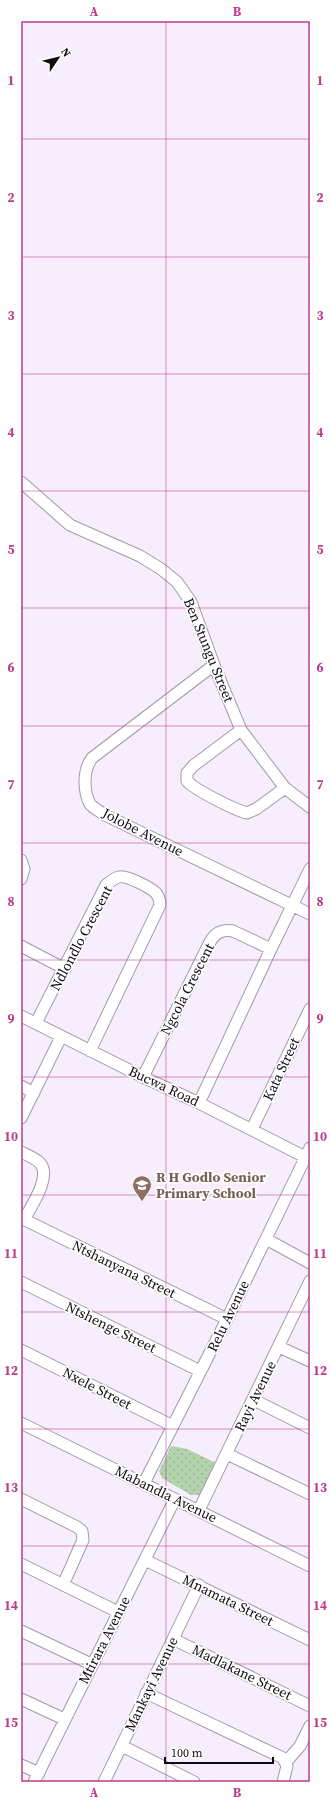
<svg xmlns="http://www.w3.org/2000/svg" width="331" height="1803" viewBox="0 0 331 1803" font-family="'Source Serif 4',serif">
<defs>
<pattern id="grass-dots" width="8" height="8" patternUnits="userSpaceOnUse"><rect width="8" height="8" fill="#b2d3ab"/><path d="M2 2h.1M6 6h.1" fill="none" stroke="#98b492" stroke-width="1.8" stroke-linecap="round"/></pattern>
</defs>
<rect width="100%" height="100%" fill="#f6edfd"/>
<path fill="url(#grass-dots)" d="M171,1446l16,3 29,14 -3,10h-2l-10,22h-10l-29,-17 -3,-7z"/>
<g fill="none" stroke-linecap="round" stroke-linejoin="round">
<g stroke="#a399ab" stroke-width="13">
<path id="minor" d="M21,482l49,43 70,31 21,13 16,13 14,20 23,63 27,65 44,58 25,19
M214,665l-122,93c-9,12 -9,32 -2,46 3,4 11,8 15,11l205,99
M241,730l-48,36 -6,7v8c8,9 48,29 60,32l9,-4 29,-21
M21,860l3,9 -3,10
M21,946l44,23
M21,1016l122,61 56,26 106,54
M36,1023l70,-138c4,-3 8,-7 13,-8 8,-2 32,11 37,16 3,4 4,8 4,12l-70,146
M143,1077l67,-135c5,-9 12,-13 23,-11l38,18
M21,1086l13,7
M199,1103l72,-154 39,-80
M21,1118l40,-81
M252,1129l58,-120
M21,1152c6,3 14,6 19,11 12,14 -9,43 -16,57
M21,1218l206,101
M266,1239l44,24
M21,1282l179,89
M279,1347l31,14
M21,1350l152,76
M254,1400l56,28
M21,1423l289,143
M227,1454l83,40
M144,1483l83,-164 83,-171
M21,1499l56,28 5,4 1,9 -20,45
M199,1510l111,-229
M145,1560l165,80
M21,1564l97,48
M21,1631l70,33
M173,1639l137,67
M146,1693l137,65 4,8 -4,16
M21,1699l43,20
M122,1746l72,36
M286,1762l14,-16 10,-20
M21,1765l18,8
M34,1782l141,-283
M104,1782l95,-197"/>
</g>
<use href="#minor" stroke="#fff" stroke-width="11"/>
</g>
<path fill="none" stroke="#ba3c8a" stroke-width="1" stroke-opacity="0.55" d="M166,21v1761M21,139h289M21,257h289M21,374h289M21,491h289M21,608h289M21,726h289M21,843h289M21,960h289M21,1077h289M21,1195h289M21,1312h289M21,1429h289M21,1546h289M21,1664h289"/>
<defs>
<g id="school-pin" transform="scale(1)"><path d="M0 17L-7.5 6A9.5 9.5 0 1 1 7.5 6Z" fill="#8d6e63" stroke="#fefefe"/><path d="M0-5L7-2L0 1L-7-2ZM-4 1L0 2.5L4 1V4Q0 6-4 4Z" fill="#fff"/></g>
</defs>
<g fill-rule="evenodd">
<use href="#school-pin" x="142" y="1185"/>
</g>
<g text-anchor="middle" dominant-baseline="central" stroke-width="3.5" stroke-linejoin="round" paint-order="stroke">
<g font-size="14" fill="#0f0b11" stroke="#fefefe">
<text transform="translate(209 650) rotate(68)">Ben Stungu Street</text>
<text transform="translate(143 832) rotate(27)">Jolobe Avenue</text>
<text transform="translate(81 938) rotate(-62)">Ndlondlo Crescent</text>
<text transform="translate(187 989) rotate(-63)">Ngcola Crescent</text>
<text transform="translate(281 1069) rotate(-65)">Kata Street</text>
<text transform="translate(164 1086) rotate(25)">Bucwa Road</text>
<text transform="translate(124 1269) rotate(26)">Ntshanyana Street</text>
<text transform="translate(228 1316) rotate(-64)">Relu Avenue</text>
<text transform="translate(111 1327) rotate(26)">Ntshenge Street</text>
<text transform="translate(97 1388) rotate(27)">Nxele Street</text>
<text transform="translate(255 1396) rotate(-64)">Rayi Avenue</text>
<text transform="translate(166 1494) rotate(26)">Mabandla Avenue</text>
<text transform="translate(228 1600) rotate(26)">Mnamata Street</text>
<text transform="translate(104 1640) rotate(-63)">Mtirara Avenue</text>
<text transform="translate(242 1672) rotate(26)">Madlakane Street</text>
<text transform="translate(151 1684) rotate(-64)">Mankayi Avenue</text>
</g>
<g font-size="14" font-weight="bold" fill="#785e54" stroke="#fefefe" text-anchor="start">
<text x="156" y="1177">R H Godlo Senior<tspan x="156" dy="16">Primary School</tspan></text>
</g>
</g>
<rect width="331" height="1803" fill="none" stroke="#fefefe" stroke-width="44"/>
<g transform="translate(58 58) rotate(55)" stroke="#fefefe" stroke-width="3" paint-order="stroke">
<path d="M0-3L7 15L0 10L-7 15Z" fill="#0f0b11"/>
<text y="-6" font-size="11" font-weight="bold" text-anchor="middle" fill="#0f0b11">N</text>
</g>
<path d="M165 1757v6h108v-6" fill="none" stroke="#0f0b11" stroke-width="2"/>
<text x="171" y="1757" font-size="12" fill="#0f0b11" stroke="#fefefe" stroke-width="3" paint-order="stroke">100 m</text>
<rect x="22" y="22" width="287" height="1759" fill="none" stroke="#ba3c8a" stroke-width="1.5"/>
<g font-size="13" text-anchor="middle" font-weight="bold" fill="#ba3c8a">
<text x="94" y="16">A</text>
<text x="237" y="16">B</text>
<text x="11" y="85">1</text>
<text x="320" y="85">1</text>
<text x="11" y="202">2</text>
<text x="320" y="202">2</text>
<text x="11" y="320">3</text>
<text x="320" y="320">3</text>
<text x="11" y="437">4</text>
<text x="320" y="437">4</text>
<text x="11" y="554">5</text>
<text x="320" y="554">5</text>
<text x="11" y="672">6</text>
<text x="320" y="672">6</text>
<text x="11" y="789">7</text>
<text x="320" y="789">7</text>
<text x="11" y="906">8</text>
<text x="320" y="906">8</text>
<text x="11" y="1023">9</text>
<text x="320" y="1023">9</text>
<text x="11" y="1141">10</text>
<text x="320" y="1141">10</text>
<text x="11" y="1258">11</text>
<text x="320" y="1258">11</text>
<text x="11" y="1375">12</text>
<text x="320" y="1375">12</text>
<text x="11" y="1492">13</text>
<text x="320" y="1492">13</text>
<text x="11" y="1610">14</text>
<text x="320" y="1610">14</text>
<text x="11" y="1727">15</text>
<text x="320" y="1727">15</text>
<text x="94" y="1797">A</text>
<text x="237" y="1797">B</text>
</g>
</svg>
